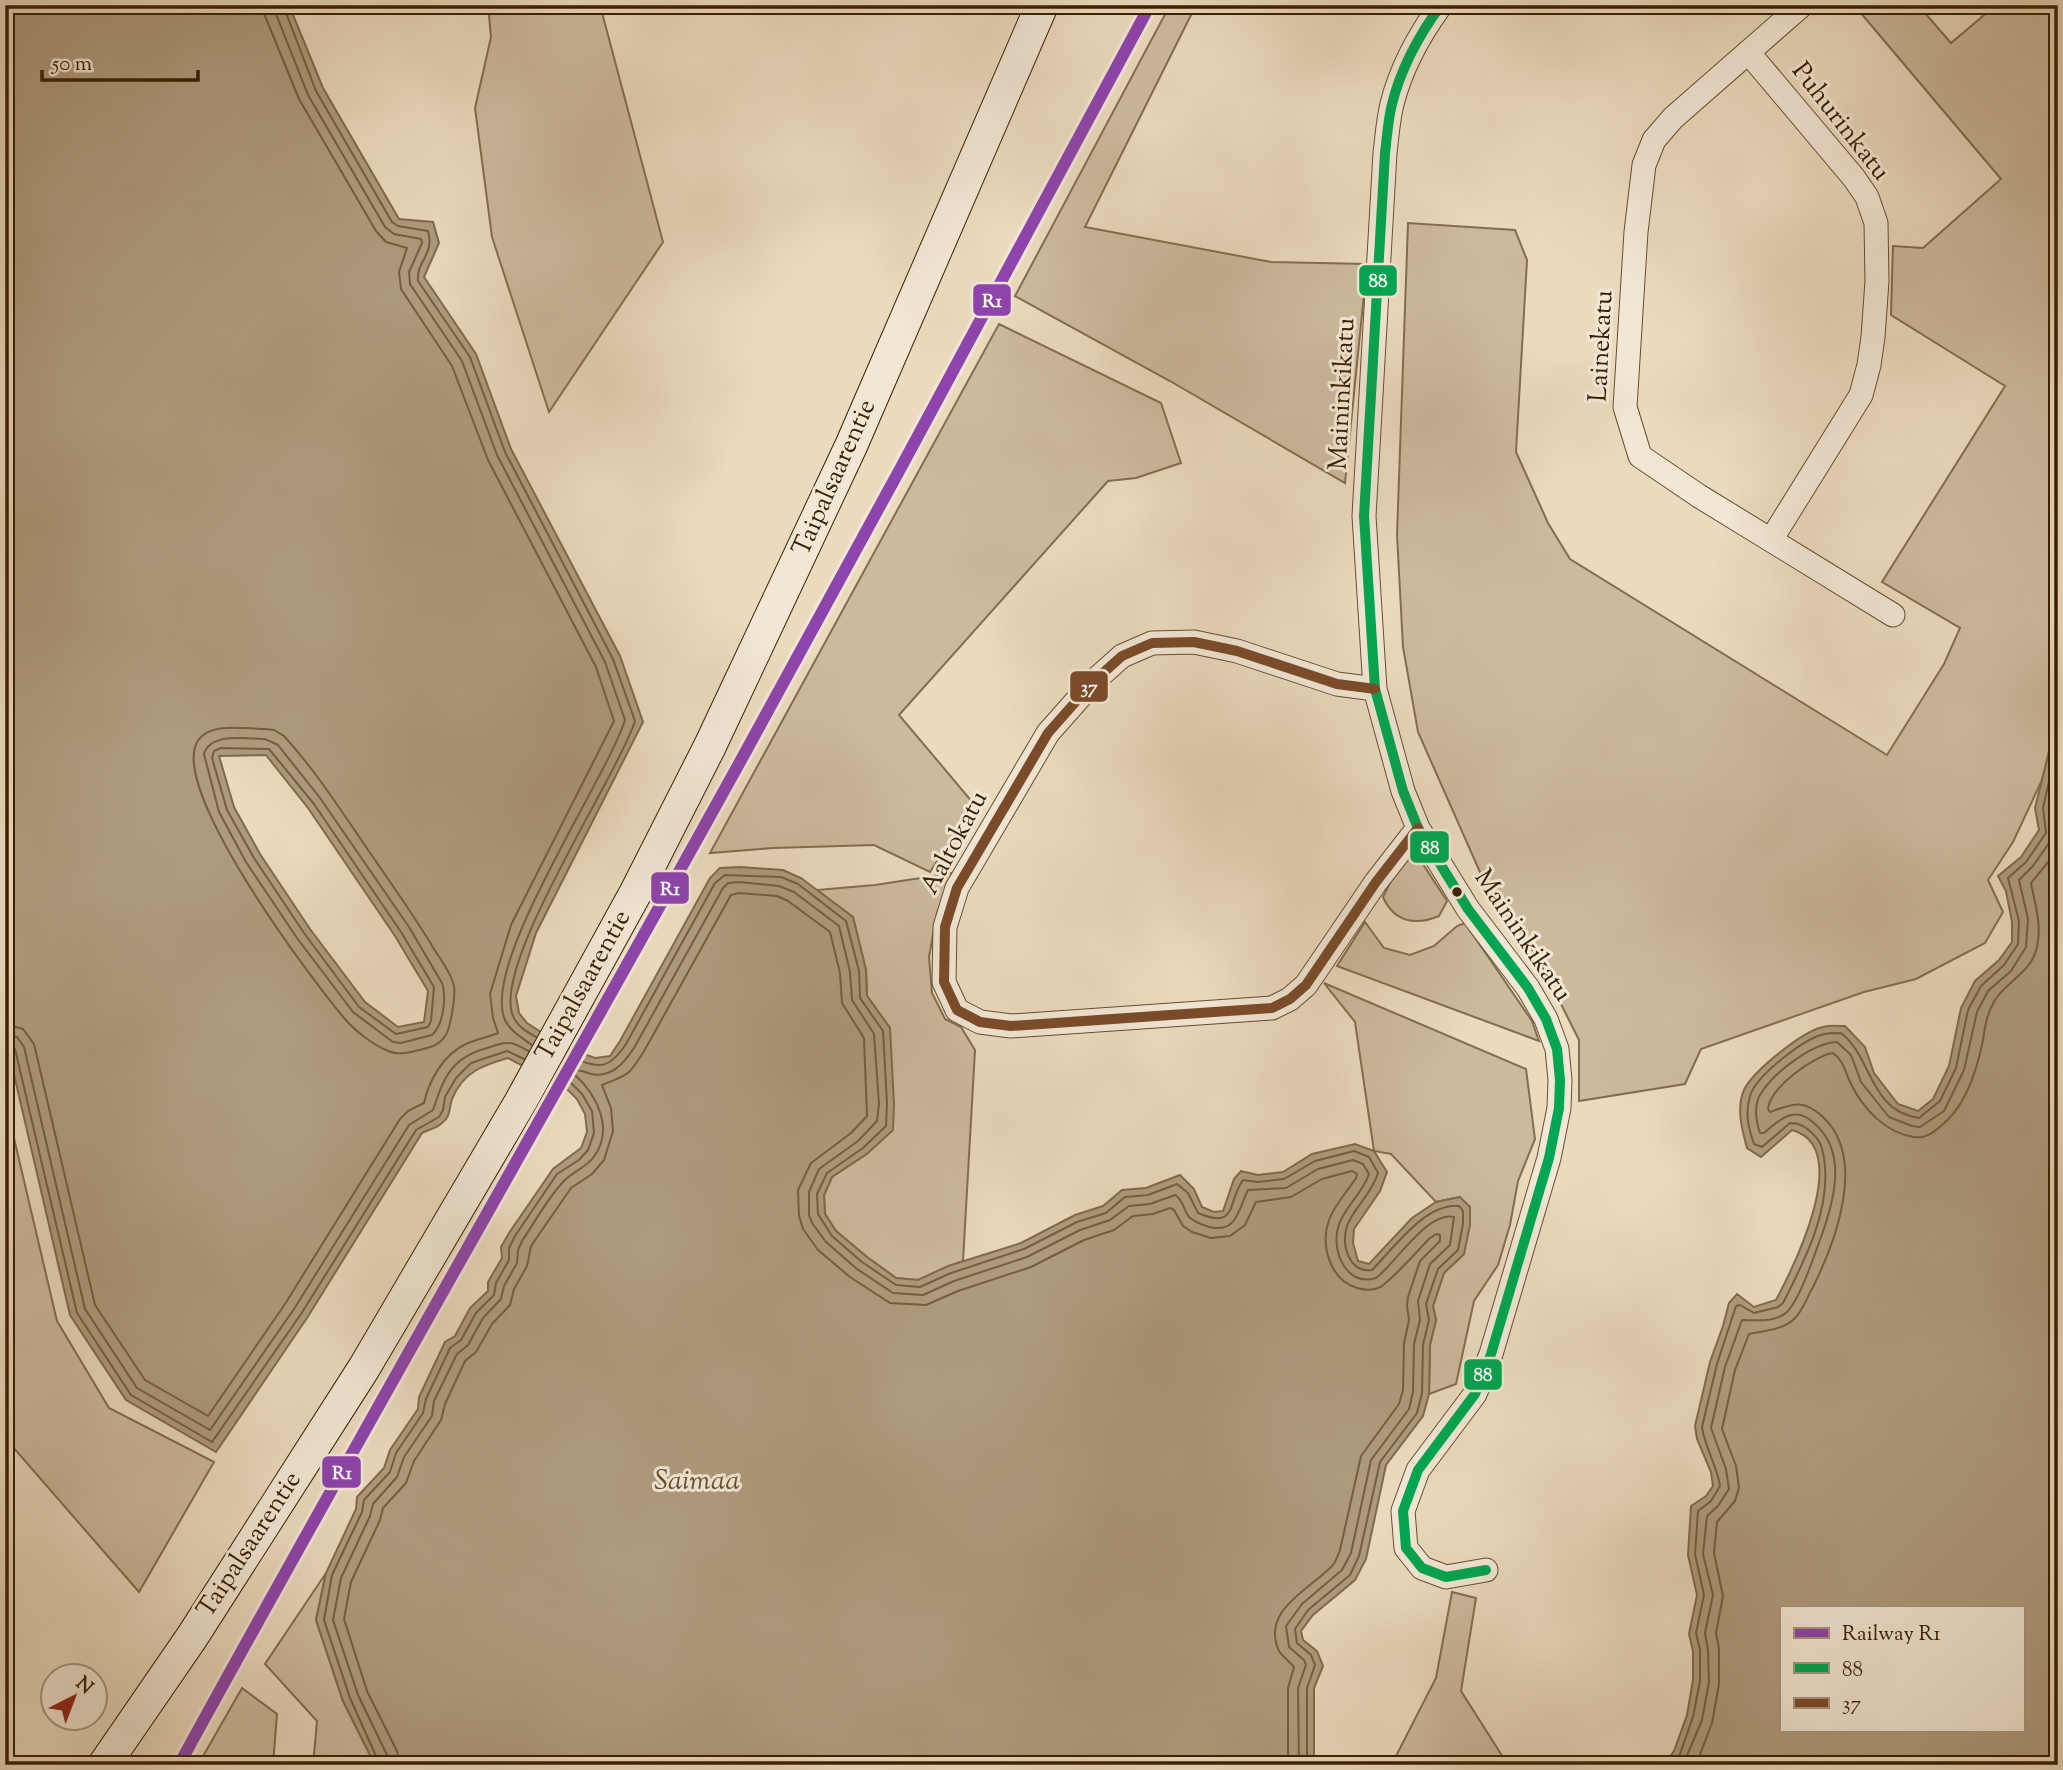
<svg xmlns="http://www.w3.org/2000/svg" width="2063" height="1770" viewBox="0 0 2063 1770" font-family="'Sorts Mill Goudy',serif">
<rect width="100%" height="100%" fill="#ebdabe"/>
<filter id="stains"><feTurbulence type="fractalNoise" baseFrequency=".00286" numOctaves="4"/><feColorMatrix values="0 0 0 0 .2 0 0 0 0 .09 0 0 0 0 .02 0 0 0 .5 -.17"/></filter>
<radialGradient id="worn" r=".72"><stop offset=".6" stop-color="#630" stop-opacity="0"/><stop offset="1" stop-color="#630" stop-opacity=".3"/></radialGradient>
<path fill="#cdba9e" stroke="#836d4f" stroke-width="2" d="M488,5h112l63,237 -114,170 -57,-175 -17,-129 16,-71z
M1170,5h26l-111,222 186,35 96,2 -22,219 -175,-102 -155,-85z
M1854,5h64l33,38 45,-38h62v711l-16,64 -29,62 -25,38 15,32 -18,31 -69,36 -52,13 -163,57 -16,35 -106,17v-61l-41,-82 -51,-70 -69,-156 -15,-85 -6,-112 11,-312 107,7 12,30 -11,192 32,71 22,36 317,196 57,-91 16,-36 -78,-46 123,-196 -114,-71 2,-69 30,2 78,-69z
M999,324l162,79 20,60 -45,15 -28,3 -209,234 75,89 -44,68 -56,-27 -101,3 -63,5z
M1415,852l32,49 -8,15c-24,10 -45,6 -56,-19l12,-24z
M953,873l-16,40 -8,44 3,36 13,26 16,8 14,23 -12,211 -45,19 -22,-2 -29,-21 -31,-26 -11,-17 -1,-19 8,-18 36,-24 22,-125 -23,-32 -1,-26 -13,-53 -36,-27 58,-5z
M1365,922l19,26 26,7 24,-9 23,-20 8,-3 67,98 7,20 -202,-75z
M1324,983l202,86 9,70 -17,42 -8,44 -12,40 -24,36 -18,83 -27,10 1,-49 6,-25 -3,-14 11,-33 20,-19 -4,-57 -24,5 -45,-48 -17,-3 -19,-129z
M5,1100l52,221 52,87 105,54 -75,130 -134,-154z
M326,1573l-10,47 27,81 32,64h-62l4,-44 -52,-57z
M1452,1592l24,6 -15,93 47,74h-127l12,-3 43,-84z
M242,1688l35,26 -4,51h-75z"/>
<path fill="#ae9b7d" stroke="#7f6a4b" stroke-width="2" fill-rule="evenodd" d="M5,5h284l34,83 76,131 34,3 6,21 -15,34 52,77 35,95 109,207 23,66 -107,211 -20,63 3,17 8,10 37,24 31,11 15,-2 10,-15 90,-163 10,-10 20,-1 43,3 18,8 52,39 13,53 1,26 23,32 4,76 -1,26 -25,23 -36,24 -8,18 1,19 11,17 31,26 29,21 22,2 30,-14 73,-23 54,-28 28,-9 19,-16 24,-2 34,-13 14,14 8,18 12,5 9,-1 11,-32 7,-8 17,4 25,-3 29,-18 43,-10 19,7 13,21 -7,19 -26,38 -1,14 5,18 11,3 43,-46 24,-16 24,-5 10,10v18l-6,29 -20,19 -11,33 3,14 -6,25 -1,49 -6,22 -37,49 -20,94 -11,21 -42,35 -12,16 2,9 14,11 6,15 -9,22v77h-939l-32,-64 -27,-81 10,-47 30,-64 1,-12 27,-29 6,-18 28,-41 1,-12 26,-55 10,-6 15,-28 18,-17v-9l14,-24 -1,-11 8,-14 44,-64 28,-21 6,-16 -2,-18 -8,-15 -11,-11 -58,-30c-25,7 -45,14 -56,41 -3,8 -1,18 -10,24 -5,5 -14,7 -20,10l-115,185 -91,134 -90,-52 -56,-85 -65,-279zM266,755l42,53 87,128 33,55 -4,31 -26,5 -33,-25 -55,-73 -50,-75 -26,-47 -15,-51z
M2058,716v1049h-394l10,-14 13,-36 6,-35v-29l-4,-17 8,-39 -9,-40 3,-49 15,-10 7,-10 -2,-14 -14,-33 -2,-13 15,-64 13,-36 6,-23 8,-9 17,13 22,-7c18,-34 78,-153 16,-170l-31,27 -14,-9c-5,-18 -11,-40 -3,-58 9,-19 59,-59 79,-63 7,-2 15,-1 22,-1l20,21 9,26 24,31 20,7 15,-12 16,-33 12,-58 14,-27 24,-21 13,-18v-20l-6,-31 -8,-15 23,-19 18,-27 -4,-22zM1781,1607h242v123h-242z"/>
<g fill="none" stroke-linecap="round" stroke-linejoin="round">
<path stroke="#745e3e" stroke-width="2" d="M275,5l1,9 32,81 77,132 9,7 27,5 1,4 -13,29 1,12 52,77 35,94 108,207 20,58c-20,62 -145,244 -120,300 5,11 17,18 27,25
M283,5l33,86 76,131 6,4 30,5c7,24 -12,30 -10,50l52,76 35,95 108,207 22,62c-19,58 -144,244 -122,295 4,10 14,16 23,21
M265,729l9,1 10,6c31,34 56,73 82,111 22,32 45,64 65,97 7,13 20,27 23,42 1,7 0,14 -1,21 -3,18 -4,36 -26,41 -13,3 -28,9 -41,2 -14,-6 -32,-20 -42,-32 -32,-38 -180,-234 -145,-279 14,-17 46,-10 66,-10z
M265,739l13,6 42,53 89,129 33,56c5,15 1,42 -10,52l-31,8 -8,-1 -40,-30 -56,-74 -51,-76 -27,-50 -15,-58c7,-22 42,-15 61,-15z
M221,748l48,1 45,55 87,128 33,55 -3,34 -3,6 -32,7 -37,-27 -55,-74 -50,-75 -27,-48 -15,-52 2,-7z
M5,1024l18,5 11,15 61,261 50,75 63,36 77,-112 115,-185 8,-8 16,-8c5,-23 20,-49 42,-59 11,-5 22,-7 32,-11l-5,-15 -3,-24 21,-69 103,-204 -18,-54 -108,-207 -36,-94 -51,-77 -2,-17 8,-24 -21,-6 -10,-11 -77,-132 -34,-83 -1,-11
M5,1034l12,3 7,10 61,262 52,79 73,42 84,-121 115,-184 24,-15c11,-33 18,-52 54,-62 7,-2 15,-6 22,-5 7,0 13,5 20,8
M5,1043l6,1 4,5 62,264 54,82 81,47 89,-128 115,-184 23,-13 4,-7 2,-13 11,-19 15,-15 36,-12 17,8
M566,1056c31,10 40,18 60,-12l89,-161 10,-8 56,2 17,7 48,37 13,50 1,27 23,33 4,73 -1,22 -23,22 -36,25 -10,21 1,20 14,22 30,26 34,23 24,2 31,-14 73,-24 53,-27 29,-9 19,-16 23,-2 29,-11 11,9 10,20c40,17 29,-11 45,-33l15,2 26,-3 31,-18 39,-10 15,6 9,16c-6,21 -24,34 -31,53 -6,19 2,47 25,44 22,-22 53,-67 87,-64l4,5v13l-5,26 -20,19 -12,35 3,16 -6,25 -1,48 -5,20 -37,49 -21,94 -9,19 -42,35 -13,19 2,14 14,12 4,10 -8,23v77
M380,1765l-30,-67 -26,-78 8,-45 30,-63 2,-12 26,-28 6,-19 27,-40 3,-14 24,-51 11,-8 15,-27 18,-18 2,-12 13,-23v-12l6,-12 42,-62 22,-14 9,-10 6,-17 -2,-22 -10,-17 -12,-12 -15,-7
M389,1765l-2,-10 -29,-60 -25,-75 8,-42 29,-62 3,-12 24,-27 7,-20 28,-41 2,-15 23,-47 11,-9 15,-27 18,-19 3,-13 13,-23 1,-13 4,-9c13,-19 25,-42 41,-59 9,-10 22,-14 30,-24 22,-28 4,-63 -18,-83l-1,-4c7,-2 10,1 17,3 21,4 33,-11 43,-26l89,-160 5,-5 11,-1 40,4 15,6 45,34 11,46 2,28 22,34 5,70 -2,17 -19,20 -39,28 -10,23v23l3,8 14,19 31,27 36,24 30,2 31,-14 73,-24 53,-27 30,-10 19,-14 21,-2 25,-9c8,4 8,14 14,22 5,5 14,8 20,10 29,7 30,-20 39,-37l38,-2 32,-19 35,-9 10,4 6,10c-6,18 -22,31 -29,48 -11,25 5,66 36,56 20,-15 51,-67 78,-61l-4,28 -20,19 -12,37 2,19 -6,24 -1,48 -4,17 -38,51 -20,93 -9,17 -40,34 -16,22 3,21 15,13 2,5 -8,23 1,77
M400,1765l-3,-14 -30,-60 -23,-72 7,-37 29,-62 3,-12 23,-25 8,-22 27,-41 4,-16 20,-43 11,-9 16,-28 18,-19 4,-16 13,-23 4,-20 40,-58 21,-14 12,-14 9,-29 -2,-23 -9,-23c26,-11 24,-6 41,-32l88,-158 8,-2 38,3 11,5 42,31 10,41 2,30 22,35 3,78 -16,17 -40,30 -13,27 1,26 4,13 15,21 32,27 40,26 36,2 32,-14 73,-24 53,-27 30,-10 19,-14 20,-2 17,-6 4,2 9,16 9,6 19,6 19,-2 15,-11 11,-23 35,-5 31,-18 30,-8 5,3 -1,4c-8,13 -22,27 -27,42 -9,25 1,60 28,68 7,2 14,3 21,0 10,-3 41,-39 51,-49l7,-5 4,1v6l-20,20 -12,36 -1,9 2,14 -5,23 -1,47 -4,14 -38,52 -21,94c-2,5 -4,11 -7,15 -22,24 -73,45 -54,86 4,6 10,10 15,16l-6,21v77
M1673,1765l7,-11 13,-37 7,-36v-31l-4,-17 8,-38 -9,-41 3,-43 13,-10 9,-15c-3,-20 -15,-38 -18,-59l15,-63 19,-58 4,-1 14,8 24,-6 5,-4c22,-43 49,-95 41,-145 -2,-10 -3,-17 -11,-24 -7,-7 -13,-11 -23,-11l-28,24 -8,-3c-6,-17 -9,-31 -4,-48 6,-20 54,-58 75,-62 4,-1 11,-1 16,-1 32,25 28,78 78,85l21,-17 16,-33 12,-58 13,-24 23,-21 14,-21 1,-23 -11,-43 18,-16 20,-29 -3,-25 15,-66
M1683,1765l19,-45 7,-38 -1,-32 -3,-17 8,-38 -10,-41 4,-38 11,-10 11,-17 -3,-20 -15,-41 14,-61 17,-47c13,0 33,3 45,-8 11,-11 21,-39 26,-53 15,-41 41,-102 1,-136 -19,-18 -34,-4 -50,10h-4c-4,-12 -6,-27 0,-38 13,-22 52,-52 77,-53l14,13 10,27 28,35 23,9 8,1 24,-16 20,-41 13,-58 11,-21 23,-20 15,-24 2,-28 -9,-39 14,-14 21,-30 -3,-28 7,-29
M1696,1765l16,-42 7,-39v-35l-3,-16 7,-37 -9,-43 3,-31 18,-21 4,-13 -3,-22 -14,-37 13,-59 14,-36c14,-3 34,-4 45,-15 9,-8 13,-22 19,-32 23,-46 54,-129 10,-170 -20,-19 -31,-13 -53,-5l-2,-3c2,-21 45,-53 65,-56 11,8 12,19 18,31 12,25 35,49 63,53 12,2 20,-5 28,-12 24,-19 35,-55 41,-85 2,-14 4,-27 12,-40 12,-19 37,-28 42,-53 5,-22 -2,-43 -6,-64l27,-33"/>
<g stroke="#664e30" stroke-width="25">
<path id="street" d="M1441,5c-22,30 -40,63 -49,99 -4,16 -5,33 -7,49l-21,363 11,173 28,102 15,37 50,81 60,79 18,31 11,30 3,31 -1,28 -10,50 -58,196 -16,40 -57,76 -15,41 3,37 16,20 24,9 40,-7
M1802,5l-129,113 -19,22 -10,25 -8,67 -11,175 15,49 59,40 194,119
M1748,52l106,126 13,19 9,26 1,58 -4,56 -4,28 -8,30 -90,145
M1375,689l-38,-5 -100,-33 -43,-9 -42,1 -30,13 -28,25 -46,52 -91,155 -12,39 -1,55 13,28 23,12 31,4 261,-18 18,-9 16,-14 70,-103 42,-54"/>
</g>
<g stroke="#392000" stroke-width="34">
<path id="secondary" d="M104,1765l88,-128 172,-269 157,-267 115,-209 74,-146 141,-300 191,-441"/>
</g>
<use href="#street" stroke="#f2e7d5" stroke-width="23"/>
<use href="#secondary" stroke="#f2e7d5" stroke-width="32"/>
<g stroke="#f2e7d5" stroke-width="16">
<path id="bus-1" d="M1441,5c-22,30 -40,63 -49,99 -4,16 -5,33 -7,49l-21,363 11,173 28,102 15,37 50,81 60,79 18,31 11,30 3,31 -1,28 -10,50 -58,196 -16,40 -57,76 -15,41 3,37 16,20 24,9 40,-7"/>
</g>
<g stroke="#f2e7d5" stroke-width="16">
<path id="bus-2" d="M1375,689l-38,-5 -100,-33 -43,-9 -42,1 -30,13 -28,25 -46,52 -91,155 -12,39 -1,55 13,28 23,12 31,4 261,-18 18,-9 16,-14 70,-103 42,-54"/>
</g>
<use href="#bus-1" stroke="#00a651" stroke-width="10"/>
<use href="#bus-2" stroke="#7a4b2a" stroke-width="10"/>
<g stroke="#f2e7d5" stroke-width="18">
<path id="rail-1" d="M179,1765c186,-340 380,-675 567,-1014 136,-248 271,-496 404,-746"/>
</g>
<use href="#rail-1" stroke="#8e44ad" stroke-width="12"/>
</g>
<circle fill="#392000" stroke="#f2e7d5" stroke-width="2.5" cx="1457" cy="892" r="6"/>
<g text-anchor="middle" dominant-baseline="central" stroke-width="6" stroke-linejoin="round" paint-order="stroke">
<g font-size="26" fill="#392000" stroke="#f2e7d5">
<text transform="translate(1840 122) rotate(52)">Puhurinkatu</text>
<text transform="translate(1602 346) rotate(-87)">Lainekatu</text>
<text transform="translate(1343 394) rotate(-87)">Maininkikatu</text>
<text transform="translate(835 478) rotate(-66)">Taipalsaarentie</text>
<text transform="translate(955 843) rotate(-62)">Aaltokatu</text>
<text transform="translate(1522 936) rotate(56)">Maininkikatu</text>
<text transform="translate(584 986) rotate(-61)">Taipalsaarentie</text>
<text transform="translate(250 1545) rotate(-57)">Taipalsaarentie</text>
</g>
<g font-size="28" font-style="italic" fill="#624b2c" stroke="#f2e7d5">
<text x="697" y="1482">Saimaa</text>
</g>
</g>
<g stroke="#f2e7d5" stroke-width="2.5">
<rect x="1358" y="264" width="40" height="33" rx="7" fill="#00a651"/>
<rect x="972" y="283" width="40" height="34" rx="7" fill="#8e44ad"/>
<rect x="1069" y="670" width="40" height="33" rx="7" fill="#7a4b2a"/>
<rect x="1409" y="830" width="41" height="34" rx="7" fill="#00a651"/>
<rect x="650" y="871" width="40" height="34" rx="7" fill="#8e44ad"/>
<rect x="1463" y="1358" width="40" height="33" rx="7" fill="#00a651"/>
<rect x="321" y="1455" width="41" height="34" rx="7" fill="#8e44ad"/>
</g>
<g font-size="19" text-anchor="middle" font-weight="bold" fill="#fff">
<text x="1378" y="287">88</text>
<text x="992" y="307">R1</text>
<text x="1089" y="693">37</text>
<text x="1430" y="854">88</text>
<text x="670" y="895">R1</text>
<text x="1483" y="1381">88</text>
<text x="342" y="1479">R1</text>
</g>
<rect width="2063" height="1770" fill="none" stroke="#ebdabe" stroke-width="28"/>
<rect x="7" y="7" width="2049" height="1756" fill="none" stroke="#392000" stroke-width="3.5"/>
<rect x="14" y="14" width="2035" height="1742" fill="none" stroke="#392000" stroke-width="2"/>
<rect x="1780" y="1606" width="245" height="126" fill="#f2e7d5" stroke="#a89780" stroke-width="2"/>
<rect x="1794" y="1628" width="35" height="10" fill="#8e44ad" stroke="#a89780" stroke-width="2"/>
<text x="1842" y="1640" font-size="21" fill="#392000">Railway R1</text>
<rect x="1794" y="1663" width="35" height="10" fill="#00a651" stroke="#a89780" stroke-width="2"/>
<text x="1842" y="1676" font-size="21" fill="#392000">88</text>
<rect x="1794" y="1698" width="35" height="10" fill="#7a4b2a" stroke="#a89780" stroke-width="2"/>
<text x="1842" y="1710" font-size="21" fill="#392000">37</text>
<g transform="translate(74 1697) rotate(42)"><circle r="33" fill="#f2e7d5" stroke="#a89780" stroke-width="2"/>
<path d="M0-5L12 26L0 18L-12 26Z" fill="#8f2418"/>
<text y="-10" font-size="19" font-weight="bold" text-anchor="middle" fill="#392000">N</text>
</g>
<path d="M42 70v10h156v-10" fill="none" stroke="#392000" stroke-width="3.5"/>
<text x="52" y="70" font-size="21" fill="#392000" stroke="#f2e7d5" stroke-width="5" paint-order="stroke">50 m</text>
<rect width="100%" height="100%" filter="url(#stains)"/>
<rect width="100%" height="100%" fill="url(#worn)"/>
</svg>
